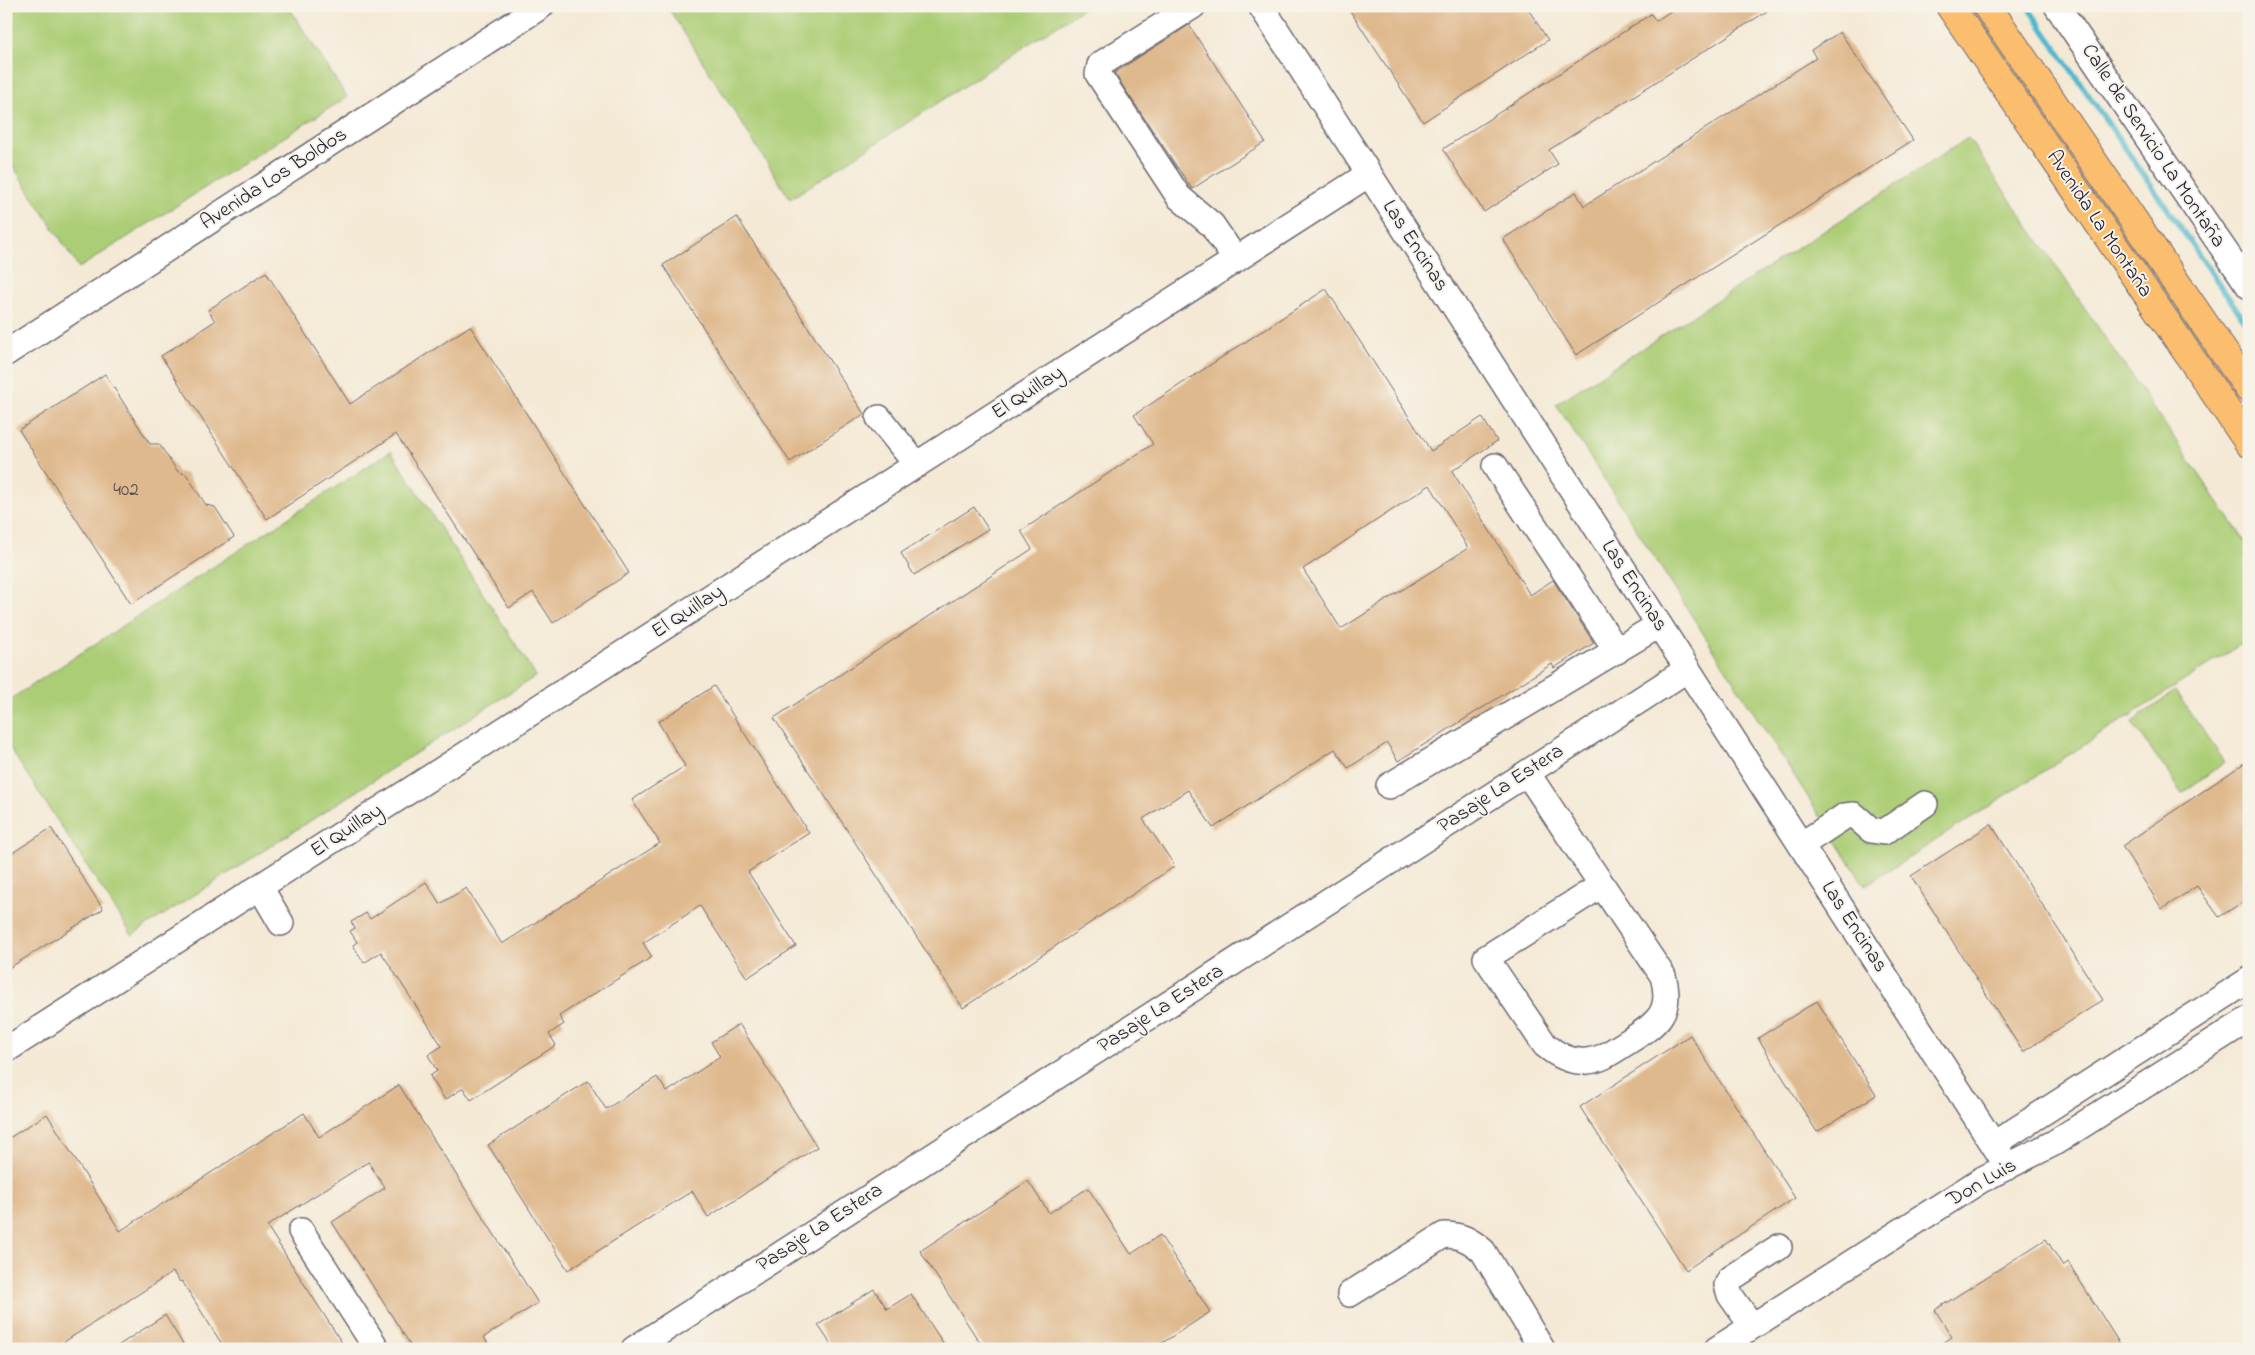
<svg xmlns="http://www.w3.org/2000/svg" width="2255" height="1355" viewBox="0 0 2255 1355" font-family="'Indie Flower',sans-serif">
<rect width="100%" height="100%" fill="#f7f3e8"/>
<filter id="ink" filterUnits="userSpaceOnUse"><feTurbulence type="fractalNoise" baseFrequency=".02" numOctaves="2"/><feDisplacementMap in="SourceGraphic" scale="10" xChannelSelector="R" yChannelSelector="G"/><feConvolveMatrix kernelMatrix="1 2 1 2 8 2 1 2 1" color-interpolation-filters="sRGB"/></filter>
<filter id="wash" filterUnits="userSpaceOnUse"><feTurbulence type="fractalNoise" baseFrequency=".0096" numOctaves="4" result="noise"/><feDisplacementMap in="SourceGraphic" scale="20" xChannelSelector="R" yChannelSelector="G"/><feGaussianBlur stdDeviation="1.12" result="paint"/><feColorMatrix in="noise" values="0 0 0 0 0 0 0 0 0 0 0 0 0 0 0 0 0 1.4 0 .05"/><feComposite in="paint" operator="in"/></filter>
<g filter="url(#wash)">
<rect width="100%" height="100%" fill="#f4e9d5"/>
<path fill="#abcd75" stroke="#667858" d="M6,6h282l59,91 -268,171 -73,-113z
M667,6h420l-297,193z
M1968,138l281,409v92l-384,247 -309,-482z
M391,451l145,225 -404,259 -126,-193v-40z
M2175,691l50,71 -43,31 -50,-71z"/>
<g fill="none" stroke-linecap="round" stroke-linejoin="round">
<path stroke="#4fb8cd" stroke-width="5.5" d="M2027,6l222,321"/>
</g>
<g id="blocks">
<path fill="#dfb98e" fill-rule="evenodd" d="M1347,6h179l22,34 -125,82z
M1678,6h97l-226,144 9,14 -74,48 -41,-63 208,-135 5,7z
M1189,25l76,117 -73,47 -78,-116z
M1840,32l73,108 -337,215 -73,-116 73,-47 8,14 232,-148 -5,-8z
M737,217l127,197 -74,48 -127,-197z
M266,272l84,132 120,-78 159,247 -76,50 -20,-31 -24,16 -113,-174 -129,85 -106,-163 54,-35 -7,-11z
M1326,289l105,162 51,-34 15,24 -45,30 78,124 23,-15 41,63 -40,25 -2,-4 -154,97 -11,-18 -39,25 -13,-19 -122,79 -25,-38 -45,29 32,47 -212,142 -189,-290 258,-169 -11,-18 132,-87 -19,-29zM1430,485l38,63 -127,81 -38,-60z
M105,374l45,70h9l19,28 8,2 20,31 9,2 19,30 -103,67 -112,-174z
M974,507l14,22 -74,46 -13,-22z
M714,686l95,147 -61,39 48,74 -49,32 -47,-72 -57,37 9,14 -93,59 5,8 -15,10 7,11 -85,55 -8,-12 -18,12 -15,-24 7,-5 -9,-16 14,-9 -61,-94 -17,11 -11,-18 4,-3 -7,-11 5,-3 -4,-6 15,-9 4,6 56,-37 14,22 26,-16 36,56 158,-101 -28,-43 53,-34 -27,-44z
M2249,760v138l-30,19 -22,-31 -35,23 -40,-63z
M1991,824l112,176 -80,52 -112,-176z
M51,828l52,81 -97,61v-113z
M1817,1001l59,94 -59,37 -59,-94z
M739,1024l78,123 -109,70 -16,-26 -124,79 -80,-125 100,-64 18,28 51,-32 10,15 53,-35 -9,-15z
M1690,1035l105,163 -109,72 -106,-163z
M399,1085l139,218 -54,34 7,12h-78l-81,-127 53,-34 -17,-26 -101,64 79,123h-121l-43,-68 -2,1 -7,-10 -120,77h-47v-209l41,-26 73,117 184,-118 15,24z
M1028,1181l21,32 39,-25 43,66 29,-19 50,77 -57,37h-169l-64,-98z
M2046,1239l17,27 5,-4 55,87h-189l18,-12 -17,-27z
M874,1289l13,20 24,-15 36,55h-113l-16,-24z
M165,1315l21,34h-73z"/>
</g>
</g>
<g filter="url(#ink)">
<use href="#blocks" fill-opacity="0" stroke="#6c6871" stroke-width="1"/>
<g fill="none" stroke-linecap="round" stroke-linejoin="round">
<g stroke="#6c6871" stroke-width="28">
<path id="minor" d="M1193,6l-89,56 -4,3 -2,9 81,123 33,28 24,35
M1261,6l747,1161
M2057,6l192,280
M6,353l535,-347
M879,418l38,47
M1495,466l122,185
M1527,773l136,203c11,39 -9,49 -37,67 -13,8 -24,17 -39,18 -16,2 -30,-6 -42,-16l-59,-87 116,-73
M1389,786l270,-161
M1801,845l44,-29 9,-1 17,15 13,2 41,-28
M260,887l21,36
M6,1050l1363,-876
M1994,1144l255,-164
M301,1231l76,118
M1350,1294l94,-59c17,0 26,5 39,16l59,98
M1752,1326l-22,-31 -3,-10 3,-6 49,-32
M634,1349l1054,-680
M1717,1349l264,-169 73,-37 195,-124"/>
</g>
<g stroke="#6c6871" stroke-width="30">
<path id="major" d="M1950,6l299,437
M1987,6l262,383"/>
</g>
<use href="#minor" stroke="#fff" stroke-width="25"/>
<use href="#major" stroke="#fbbd6e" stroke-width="28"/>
</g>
</g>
<g text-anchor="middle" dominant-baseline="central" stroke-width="4" stroke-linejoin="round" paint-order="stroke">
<g font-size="19" fill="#514850">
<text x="126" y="490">402</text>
</g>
<g font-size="21" fill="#22223b" stroke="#f7f3e8">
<text transform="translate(2153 146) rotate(56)">Calle de Servicio La Montaña</text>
<text transform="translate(274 179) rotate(-33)">Avenida Los Boldos</text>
<text transform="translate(2099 224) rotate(56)">Avenida La Montaña</text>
<text transform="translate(1415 246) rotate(57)">Las Encinas</text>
<text transform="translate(1028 393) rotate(-33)">El Quillay</text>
<text transform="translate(1634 586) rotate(57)">Las Encinas</text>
<text transform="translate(688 612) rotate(-33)">El Quillay</text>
<text transform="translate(1501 789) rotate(-33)">Pasaje La Estera</text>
<text transform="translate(347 831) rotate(-33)">El Quillay</text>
<text transform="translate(1854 927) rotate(57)">Las Encinas</text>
<text transform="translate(1161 1009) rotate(-33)">Pasaje La Estera</text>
<text transform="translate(1982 1183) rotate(-30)">Don Luis</text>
<text transform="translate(820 1228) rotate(-33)">Pasaje La Estera</text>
</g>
</g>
<rect width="2255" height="1355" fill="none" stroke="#f7f3e8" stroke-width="25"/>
</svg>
